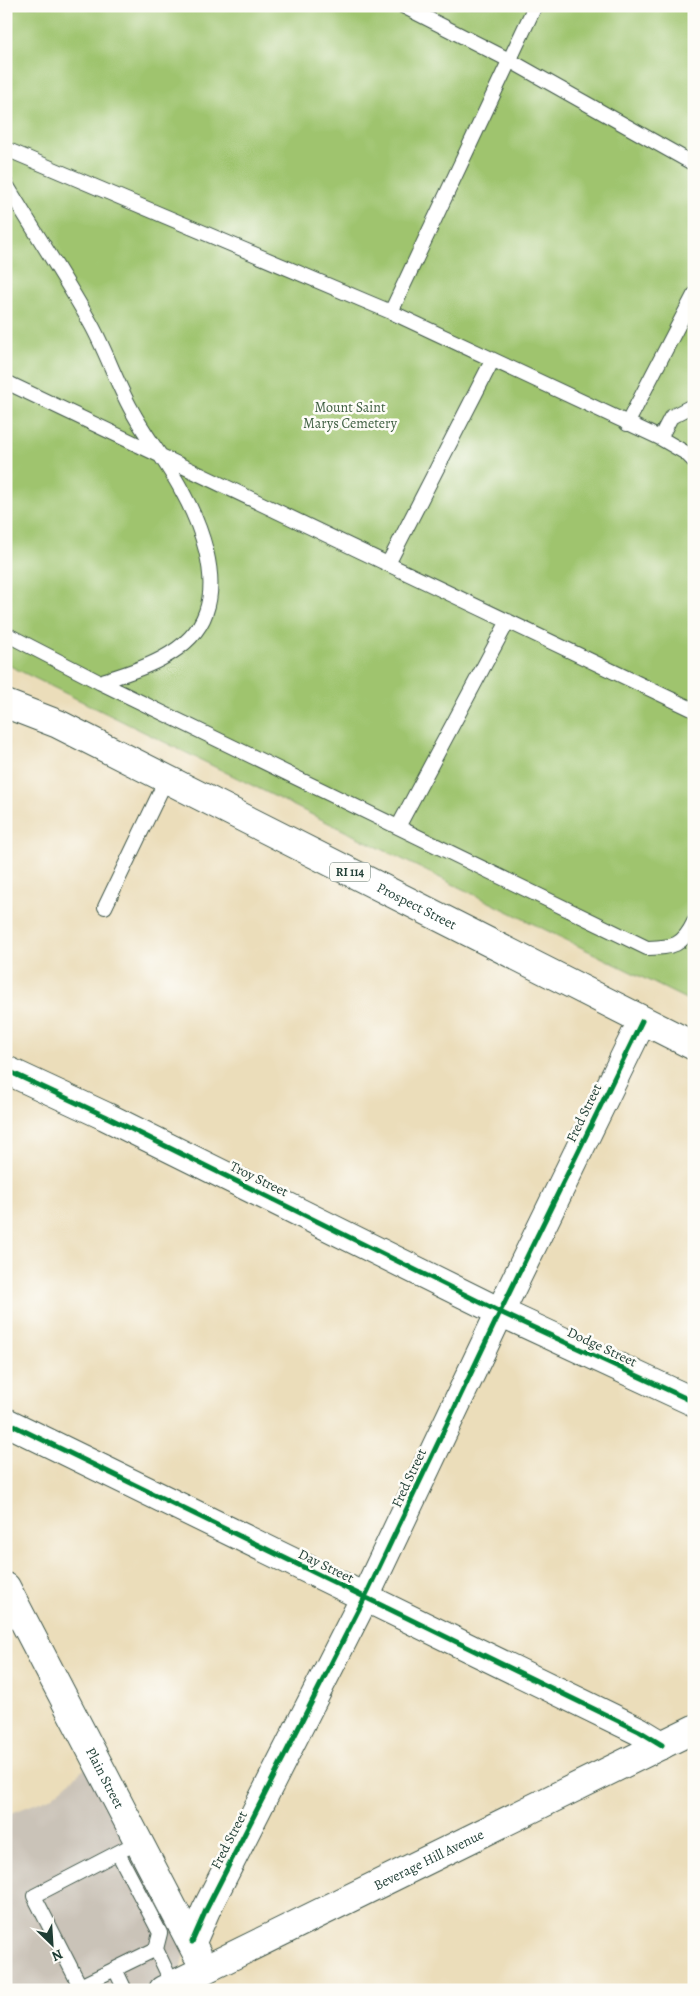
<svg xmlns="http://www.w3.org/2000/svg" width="700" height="1996" viewBox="0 0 700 1996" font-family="Alegreya,serif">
<rect width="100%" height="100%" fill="#fdfcf7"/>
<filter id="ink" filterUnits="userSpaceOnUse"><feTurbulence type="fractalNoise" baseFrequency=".02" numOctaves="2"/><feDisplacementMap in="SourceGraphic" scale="10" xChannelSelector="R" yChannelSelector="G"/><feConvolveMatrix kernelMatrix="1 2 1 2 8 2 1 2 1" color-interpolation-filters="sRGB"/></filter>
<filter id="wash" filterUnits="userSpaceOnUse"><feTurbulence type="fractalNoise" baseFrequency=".0096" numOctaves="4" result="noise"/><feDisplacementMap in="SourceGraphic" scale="20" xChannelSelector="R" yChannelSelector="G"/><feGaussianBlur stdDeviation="1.12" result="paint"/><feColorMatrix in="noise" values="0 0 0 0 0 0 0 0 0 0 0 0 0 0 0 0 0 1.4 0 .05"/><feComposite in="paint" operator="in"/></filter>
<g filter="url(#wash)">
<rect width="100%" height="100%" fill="#ebddba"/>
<path fill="#cac3b8" d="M95,1760l91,185 -6,26 -34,19h-140v-175l44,-17z"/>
<path fill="#9fc46e" stroke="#5f8051" d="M6,6h688v997l-688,-339z"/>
</g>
<g filter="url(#ink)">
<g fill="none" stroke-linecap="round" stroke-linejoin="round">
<g stroke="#3e5548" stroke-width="16">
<path id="service" d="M403,6l106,54 185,104
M6,149l385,163 269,126 26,15 8,8
M6,184c28,47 58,92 85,140 15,27 25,58 40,85 15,29 37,54 52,84 18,33 36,82 23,119 -14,42 -69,59 -107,70
M391,312l144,-306
M6,382l688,328
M627,424l67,-129
M660,438l11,-21 23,-12
M388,564l104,-203
M6,634l93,48 548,266c26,-1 35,-1 47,-26
M398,827l110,-206
M105,907l61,-127
M156,1949l17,36
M115,1969l41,-20 4,-16 -42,-80
M125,1990l-10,-21 -35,17 -46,-90 106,-55"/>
</g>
<g stroke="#3e5548" stroke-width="30">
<g id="minor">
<path d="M6,1070l99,46 395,196 194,90"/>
<path d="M6,1422l633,309 23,14"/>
<path id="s1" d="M6,1587l191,367"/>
<path d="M192,1942l14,-32 159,-313 135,-285 142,-291"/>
</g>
</g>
<g stroke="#3e5548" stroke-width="30">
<g id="secondary">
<path id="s2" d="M163,1990l531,-261"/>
</g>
</g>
<g stroke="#3e5548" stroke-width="30">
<g id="primary">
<path id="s3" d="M6,704l52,20 636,322"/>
</g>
</g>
<use href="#service" stroke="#fff" stroke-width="14"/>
<use href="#minor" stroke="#fff" stroke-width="28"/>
<use href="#secondary" stroke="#fff" stroke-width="28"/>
<use href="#primary" stroke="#fff" stroke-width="28"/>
<g stroke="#fdfcf7" stroke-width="8">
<path id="cycleway" d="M6,1070l99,46 395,196 194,90
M6,1422l633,309 23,14
M192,1942l14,-32 159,-313 135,-285 142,-291"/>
</g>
<use href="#cycleway" stroke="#00873e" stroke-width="5"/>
</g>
</g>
<g text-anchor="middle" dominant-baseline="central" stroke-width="5" stroke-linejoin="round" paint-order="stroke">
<rect fill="#fdfcf7" stroke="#62766e" stroke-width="1" x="330" y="862.5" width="40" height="19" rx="4"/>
<g font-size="12" font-weight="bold" fill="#1f3d34">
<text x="350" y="872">RI 114</text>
</g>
<g font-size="14" fill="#3f5f42" stroke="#fdfcf7">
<text x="350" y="407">Mount Saint<tspan x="350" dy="16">Marys Cemetery</tspan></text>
</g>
<g font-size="14" fill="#1f3d34" stroke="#fdfcf7">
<text stroke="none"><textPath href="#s3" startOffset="458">Prospect Street</textPath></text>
<text transform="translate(584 1113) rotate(-64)">Fred Street</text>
<text transform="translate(259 1179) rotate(26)">Troy Street</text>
<text transform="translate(602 1347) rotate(25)">Dodge Street</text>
<text transform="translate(409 1478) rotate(-65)">Fred Street</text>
<text transform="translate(326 1566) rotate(26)">Day Street</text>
<text stroke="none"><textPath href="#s1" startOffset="215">Plain Street</textPath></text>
<text transform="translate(229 1840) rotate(-63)">Fred Street</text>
<text stroke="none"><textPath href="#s2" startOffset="296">Beverage Hill Avenue</textPath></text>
</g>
</g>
<rect width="700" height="1996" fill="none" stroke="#fdfcf7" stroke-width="25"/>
<g transform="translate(52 1944) rotate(155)" stroke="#fdfcf7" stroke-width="4" paint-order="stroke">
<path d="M0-4L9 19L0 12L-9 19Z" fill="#1f3d34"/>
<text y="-8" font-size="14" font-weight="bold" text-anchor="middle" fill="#1f3d34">N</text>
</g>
</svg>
